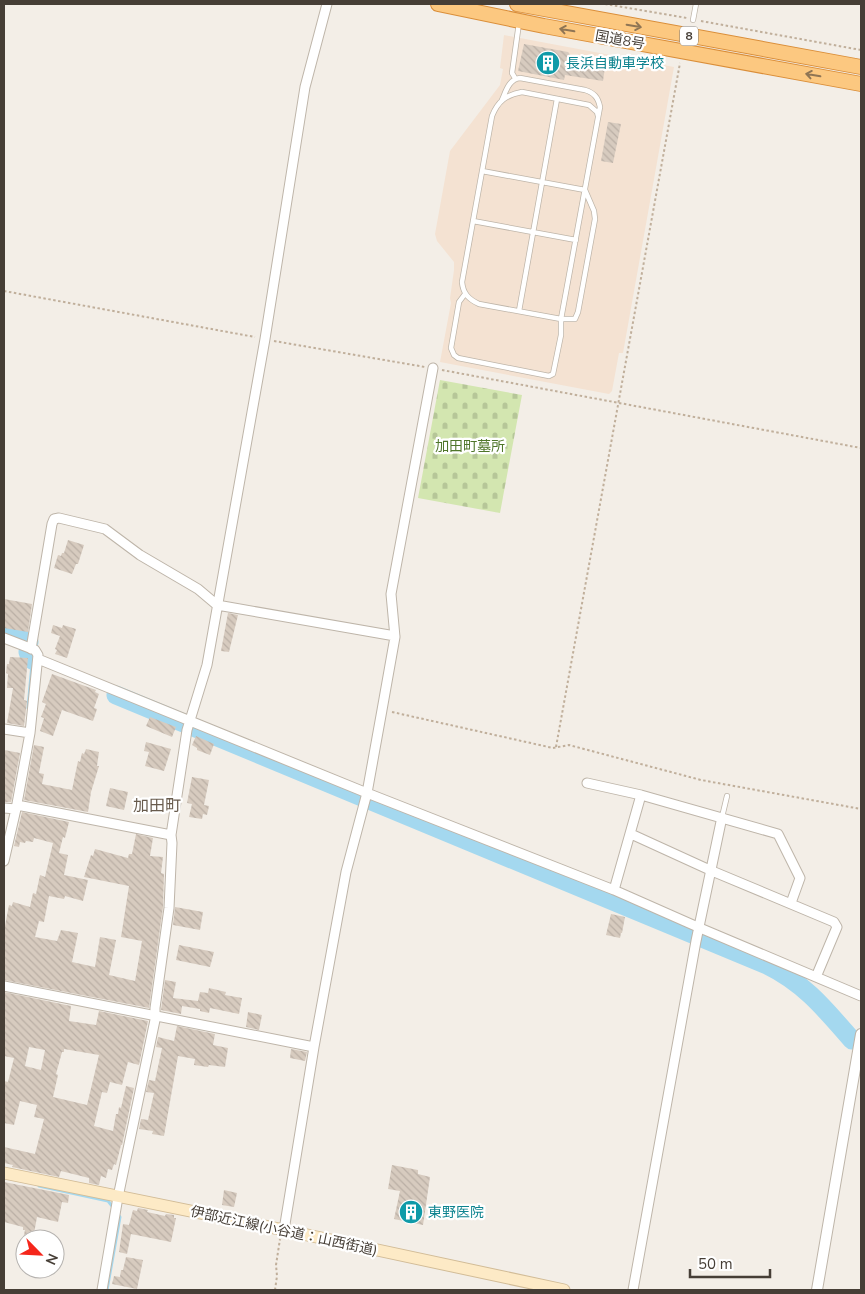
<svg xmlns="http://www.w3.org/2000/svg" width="865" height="1294" viewBox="0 0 865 1294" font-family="'Nunito Sans','Noto Sans JP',sans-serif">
<defs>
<pattern id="cemetery-stones" width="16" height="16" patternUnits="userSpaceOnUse" patternTransform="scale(1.25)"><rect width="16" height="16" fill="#d3e6b0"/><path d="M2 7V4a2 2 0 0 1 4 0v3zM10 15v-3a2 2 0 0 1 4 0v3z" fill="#b6c698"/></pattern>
<pattern id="building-back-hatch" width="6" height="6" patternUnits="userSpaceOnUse" patternTransform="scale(1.25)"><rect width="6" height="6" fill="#d7cbbf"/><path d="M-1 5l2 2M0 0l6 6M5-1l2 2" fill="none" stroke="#baafa5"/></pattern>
</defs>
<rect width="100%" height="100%" fill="#f3eee7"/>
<path fill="#f4e2d2" d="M504,35l170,32 -51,286h-4l-7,38 -3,3 -169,-32 11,-59 -1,-5 4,-28v-8l-17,-21 -2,-7 15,-83 50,-66 3,-16 -3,-1z"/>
<path fill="url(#cemetery-stones)" d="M440,380l82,15 -22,118 -82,-15z"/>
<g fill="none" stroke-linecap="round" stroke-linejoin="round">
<path stroke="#a4d8ef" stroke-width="3" d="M28,708l4,-44 -2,-5
M39,1186l69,15 4,5
M107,1290l13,-73 -2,-3"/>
<path stroke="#a4d8ef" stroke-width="19" d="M4,632l25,10
M28,652l4,8
M116,695l651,270c37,18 58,44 85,75"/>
</g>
<path fill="url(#building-back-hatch)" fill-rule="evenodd" d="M524,44l44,8 8,10 29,5 -2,14 -38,-6 -1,5 -46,-9z
M608,122l13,2 -8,39 -12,-2z
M68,540l16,5 -6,19h-2l-4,10 -18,-6 4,-13 3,1 1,-3h2z
M4,599l28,5 -4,28 -24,-4z
M228,613l10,2 -9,37 -8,-1z
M53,625l9,3 1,-3 13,4 -9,29 -12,-4 2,-4 -2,-1 5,-13 -9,-3z
M10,657l18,1 -4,42 3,1 -3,25 -17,-3 6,-35h-6l1,-14 -2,-1 1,-9h2z
M52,674l44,16 -1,2 4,2 -5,14 3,1 -4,12 -31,-11 -9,26 -13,-5 4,-13 -3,-1 5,-13 -4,-2z
M150,717l26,10 -4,10 -26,-11z
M196,736l18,8 -4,11 -13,-5v-2l-5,-3z
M146,742l25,7 -7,22 -19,-5 4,-14 -5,-1z
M34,745l10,2 -5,26 5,1 -2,10 30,6 6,-29 2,1 2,-9 2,1 2,-5 13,3 -2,14h2l-8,26 -3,20 -64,-12z
M4,750l16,3 -9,49h-7z
M192,777l17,3 -5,25 5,1 -2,9 -4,-1 -1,5 -13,-2 3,-13 -5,-1z
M110,788l18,4 -4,18 -18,-4z
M22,812l47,10 -4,16 -2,-1 -4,16 9,2 -4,20 24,5 -5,21 -18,-5 -1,3 -15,-3 -5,26 -5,-1 -4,16 22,4 4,-11 17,3 -6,29 23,5 5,-30 16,3 -7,35 26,6 7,-40 -21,-4 8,-51 -45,-9 7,-22 2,1 2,-7 33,9 1,-4h3l4,-20 17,4 -3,18 13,1 -2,16 3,1 -1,33 -14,101 -145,-28v-49l5,-26 3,1 1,-4 17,5 3,-14 3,1 4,-19 5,2 8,-34 -19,-5 -1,4 -7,-1 -1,2 -5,-1 -1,5 -5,-1z
M175,907l28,5 -3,18 -27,-5z
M611,914l14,3 -3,16h-1l-1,5 -14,-3z
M179,945l35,7 -4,15 -34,-7z
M165,980l11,2 -3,16 25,3 2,-9 8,1 1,-5 17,4 -1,3 17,3 -3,16 -29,-6 -1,5 -9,-2v-2l-18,-3 -1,8 -20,-4z
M4,992l67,14 -2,15 27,4 3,-14 49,10 -9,44 -11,-3 -6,23 -12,-3 -3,11 -5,-1 -8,34 19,5 3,-17h2l1,-7 2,1 5,-22 8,2 -12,57h-1l-5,20 -2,-1 -2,6 -4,-1 -2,9 -5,-2 -2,9 -10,-2v-5l-28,-7 -2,6 -47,-10 1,-2 -9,-2v-16l31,7 9,-35 -10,-2 3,-12 -17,-4 -6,24 -10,-2v-42l4,1 6,-24 -10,-2zM29,1047l16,3 -4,20 -16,-4zM64,1049l35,6 -12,50 -34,-8 5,-22 -2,-1 6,-22h2z
M248,1012l14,3 -3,15 -13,-3z
M177,1026l38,8 -2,11 15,3 -3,19 -16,-2 -1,2 -14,-2 1,-6 -17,-3 -14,80 -12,-2 1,-3 -14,-2 2,-10 7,1 6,-27 -8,-1 3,-12 6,1 7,-33 -6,-1 2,-10 16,4z
M291,1049l16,3 -2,9 -15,-3z
M392,1165l26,5v4l12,3 -7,48 -29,-6 6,-28 -12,-2z
M4,1182l65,13 -1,8 -6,-1 -4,20 -21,-5 -4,22h-10l2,-9h-2v-3l-19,-5z
M224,1190l13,3 -3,14 -12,-2z
M138,1208l10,2 -1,2 18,4 1,-2 8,1v3h2l-5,24 -40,-8 -4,20 -8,-2 4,-28 6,1 4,-15 4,1z
M126,1257l17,3 -6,29 -25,-5 2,-8 6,1 1,-7h2z"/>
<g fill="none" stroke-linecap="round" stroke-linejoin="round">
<g stroke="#beb5a9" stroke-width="6">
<path id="service" d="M693,20l3,-16
M515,78l-3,-5 7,-50
M502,100c4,-9 7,-21 18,-22l65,12c9,3 13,7 15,17l-39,212 -82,-15c-11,-5 -16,-11 -17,-22l30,-166c6,-15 14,-21 30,-24l67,13 8,7 1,4
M473,221l103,19
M465,294l-6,8 -8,46 3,7 4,3 91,18 4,-2 8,-39v-16h14l3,-7 17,-93 -1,-8 -9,-21 -103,-19
M519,311l38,-212
M722,817l5,-21"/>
</g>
<g stroke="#beb5a9" stroke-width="11">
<path id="minor" d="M217,605l178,31
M4,638l31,12 3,5 -8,78 -14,76 -12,52
M31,649l21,-125 2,-5 5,-1 46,11 35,26 58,34 19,16
M38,659l329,134 247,97 86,38 161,68
M4,729l26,4
M587,783l54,12 137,39 22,44 -9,25
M17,805l154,30
M4,808l12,1
M631,834l81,37 122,51 3,5 -21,50
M614,890l27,-95
M4,986l310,61
M284,1230l30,-183 32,-175 21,-79 15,-83 13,-73 -4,-43 42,-226
M102,1290l16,-93 37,-177v-12l14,-100 3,-65 -1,-8 16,-105 20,-65 58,-326 40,-252 22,-83
M633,1290l63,-349 26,-124"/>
</g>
<g stroke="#beb5a9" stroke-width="12">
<path id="tertiary" d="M817,1290l44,-256"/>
</g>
<g stroke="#d2bc97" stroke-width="13">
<path id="secondary" d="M4,1173l280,57 280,60"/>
</g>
<g stroke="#da8e39" stroke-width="16">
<path id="trunk" d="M438,4l106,22 317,58
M517,4l344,63"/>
</g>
<path stroke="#c0af9b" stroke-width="2" stroke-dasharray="2.5 2.5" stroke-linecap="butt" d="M605,4l82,14
M701,21l160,29
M4,291l251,46
M274,341l151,26
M442,370l419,78
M392,712l161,36 16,-3 132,35 160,29
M556,747l124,-684
M275,1290l2,-14 -1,-11 4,-26"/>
<use href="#service" stroke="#fff" stroke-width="4.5"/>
<use href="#minor" stroke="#fff" stroke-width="9"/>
<use href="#tertiary" stroke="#fff" stroke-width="10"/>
<use href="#secondary" stroke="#fdeac6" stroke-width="11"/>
<use href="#trunk" stroke="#fcc880" stroke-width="14"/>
</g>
<defs><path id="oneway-shaft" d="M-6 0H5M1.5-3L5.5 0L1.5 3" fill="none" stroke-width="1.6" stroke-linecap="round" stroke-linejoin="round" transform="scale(1.25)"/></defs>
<g stroke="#8f7554">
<use href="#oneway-shaft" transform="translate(634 26) rotate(10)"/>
<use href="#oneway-shaft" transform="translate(567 30) rotate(-170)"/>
<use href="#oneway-shaft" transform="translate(813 75) rotate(-170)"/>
</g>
<defs>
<g id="building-disc" transform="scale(1.25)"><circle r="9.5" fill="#0f9aa8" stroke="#fff"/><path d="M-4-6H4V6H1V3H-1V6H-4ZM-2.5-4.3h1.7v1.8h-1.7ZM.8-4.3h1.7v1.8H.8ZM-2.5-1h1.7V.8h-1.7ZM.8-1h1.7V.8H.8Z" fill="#fff"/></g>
</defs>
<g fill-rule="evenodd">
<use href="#building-disc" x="548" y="63"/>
<use href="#building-disc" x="411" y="1212"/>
</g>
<g text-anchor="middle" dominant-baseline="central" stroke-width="4.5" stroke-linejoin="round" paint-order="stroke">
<rect fill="#fff" stroke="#7e7872" stroke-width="1" x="680" y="26.5" width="18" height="19" rx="4"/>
<g font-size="12" font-weight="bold" fill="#463e36">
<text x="689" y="36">8</text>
</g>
<g font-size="14" fill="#463e36" stroke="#fff">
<text transform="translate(620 40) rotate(10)">国道8号</text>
<text transform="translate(284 1231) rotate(12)">伊部近江線(小谷道：山西街道)</text>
</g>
<g font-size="14" fill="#0d838f" stroke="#fff" text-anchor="start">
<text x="566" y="63">長浜自動車学校</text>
<text x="428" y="1212">東野医院</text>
</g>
<g font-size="14" fill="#4f762a" stroke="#fff">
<text x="470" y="446">加田町墓所</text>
</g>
<g font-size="16" fill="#685b4d" stroke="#fff">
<text x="157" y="806">加田町</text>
</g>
</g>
<rect width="865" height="1294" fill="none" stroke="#463e36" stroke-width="10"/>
<g transform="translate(40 1254) rotate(114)"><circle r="24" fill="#ffffff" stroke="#b5b2af"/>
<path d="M0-4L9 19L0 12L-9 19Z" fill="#f5261b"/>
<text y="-8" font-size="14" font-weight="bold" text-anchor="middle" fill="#463e36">N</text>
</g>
<path d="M690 1269v8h80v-8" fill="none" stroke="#463e36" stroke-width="2.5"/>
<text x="698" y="1269" font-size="15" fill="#463e36" stroke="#ffffff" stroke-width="4" paint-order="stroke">50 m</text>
</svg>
